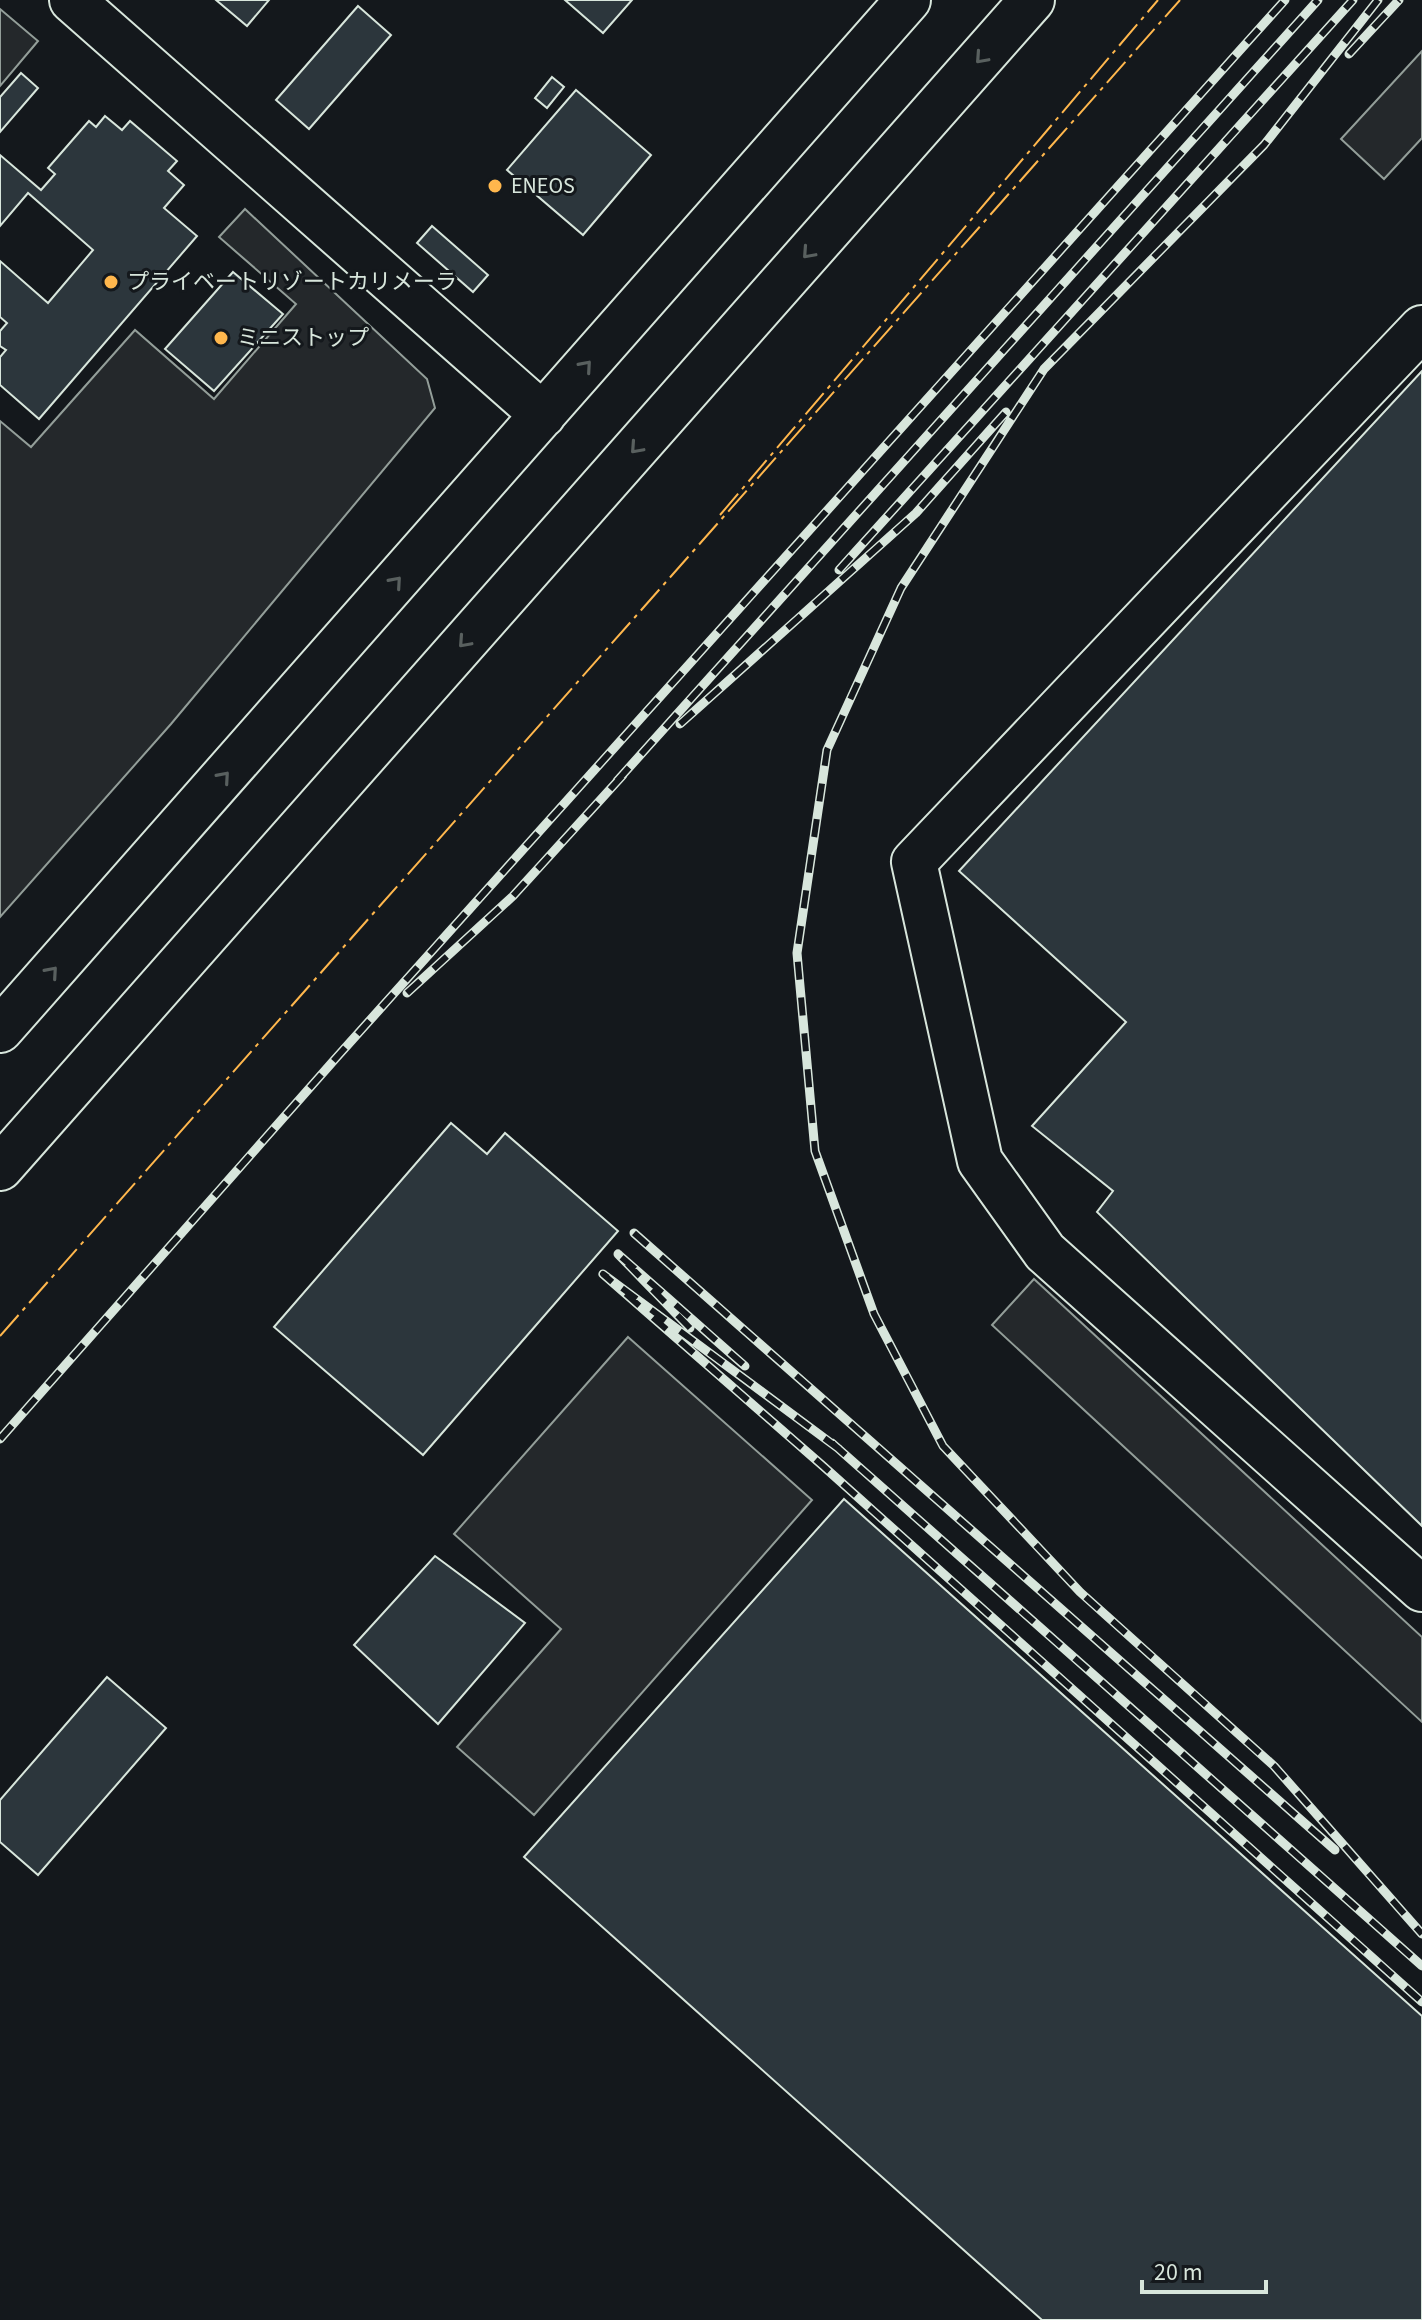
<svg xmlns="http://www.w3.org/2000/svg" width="1422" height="2320" viewBox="0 0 1422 2320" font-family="'Source Sans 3','Noto Sans JP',sans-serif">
<rect width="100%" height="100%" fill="#14181c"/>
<path fill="#24282b" stroke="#939e99" stroke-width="2" d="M0,9l38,32 -38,45z
M1422,51v87l-38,41 -43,-40z
M245,209l182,170 8,29 -264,316 -171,193v-496l31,26 104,-117 79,69 82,-95 -77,-67z
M1034,1279l388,358v85l-430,-397z
M628,1337l184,163 -278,315 -77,-68 104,-118 -107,-95z"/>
<path fill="#2c363c" stroke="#d8e6dc" stroke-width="2" d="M216,0h53l-22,26z
M565,0h67l-29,33z
M358,6l33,29 -82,94 -33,-29z
M21,73l17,15 -38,44v-35z
M552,77l12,10 -17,21 -12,-10z
M576,90l75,65 -68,80 -76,-65z
M105,116l17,14 8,-9 47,40 -9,10 16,14 -20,23 33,28 -158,183 -39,-34v-28l6,-7 -6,-4v-15l7,-8 -7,-6v-56l48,42 45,-53 -65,-57 -28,33v-71l41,35 14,-16 -7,-6 41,-47 7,6z
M432,226l56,49 -15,17 -56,-49z
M233,272l50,42 -69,77 -49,-42z
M1422,371v1155l-325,-314 16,-21 -81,-65 94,-104 -167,-151z
M451,1123l36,31 18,-21 113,98 -195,224 -149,-128z
M844,1499l578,517v304h-380l-518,-463z
M435,1556l90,67 -87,101 -84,-79z
M107,1677l59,51 -128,147 -38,-33v-42z"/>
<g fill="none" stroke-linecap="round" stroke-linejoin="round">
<g stroke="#d8e6dc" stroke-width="48">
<path id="minor" d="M72,0l471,415
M1422,328l-508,534 66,299 65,91 377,337
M0,1030l908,-1030
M0,1168l1032,-1168"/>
</g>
<use href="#minor" stroke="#14181c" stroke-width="44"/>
<g stroke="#d8e6dc" stroke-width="9">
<path id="rail" d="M1378,0l-114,145 -220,224 -143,219 -74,162 -30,203 18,198 59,163 69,132 137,146 194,174 148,168
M1349,54l50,-54
M839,570l514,-570
M680,724l236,-211 90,-101
M617,781l701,-781
M407,993l106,-97 110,-121
M634,1233l701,617
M690,1328l-72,-74 127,112
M0,1439l336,-381 949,-1058
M832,1443l590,523
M839,1449l-236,-175 220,192 599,536"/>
</g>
<use href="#rail" stroke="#14181c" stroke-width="6" stroke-dasharray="18" stroke-linecap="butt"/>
<path stroke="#ffb74d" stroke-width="2" stroke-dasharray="28 6 4 6" stroke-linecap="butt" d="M720,515l438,-515
M0,1336l1180,-1336"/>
</g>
<defs><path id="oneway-chevron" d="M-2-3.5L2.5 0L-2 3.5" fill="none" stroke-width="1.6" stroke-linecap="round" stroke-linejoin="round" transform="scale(2)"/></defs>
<g stroke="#59605f">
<use href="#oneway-chevron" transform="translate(981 58) rotate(132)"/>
<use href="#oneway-chevron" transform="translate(808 253) rotate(132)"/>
<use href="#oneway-chevron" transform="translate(586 366) rotate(-49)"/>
<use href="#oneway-chevron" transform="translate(636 448) rotate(132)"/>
<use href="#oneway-chevron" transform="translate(396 582) rotate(-49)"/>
<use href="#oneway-chevron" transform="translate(464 642) rotate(132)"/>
<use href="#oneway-chevron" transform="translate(224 777) rotate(-49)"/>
<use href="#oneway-chevron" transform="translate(52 972) rotate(-49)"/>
</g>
<g fill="#ffb74d" stroke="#14181c" stroke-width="3">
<circle cx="495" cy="186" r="8"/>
<circle cx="111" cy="282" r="8"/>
<circle cx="221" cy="338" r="8"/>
</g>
<g text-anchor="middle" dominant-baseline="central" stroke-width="6" stroke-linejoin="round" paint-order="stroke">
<g font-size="22" fill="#d8e6dc" stroke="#14181c" text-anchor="start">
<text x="511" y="186">ENEOS</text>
<text x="127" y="282">プライベートリゾートカリメーラ</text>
<text x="237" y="338">ミニストップ</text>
</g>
</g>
<path d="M1142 2280v12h124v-12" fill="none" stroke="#d8e6dc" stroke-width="4"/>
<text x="1154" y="2280" font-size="24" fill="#d8e6dc" stroke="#14181c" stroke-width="6" paint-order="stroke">20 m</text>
</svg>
